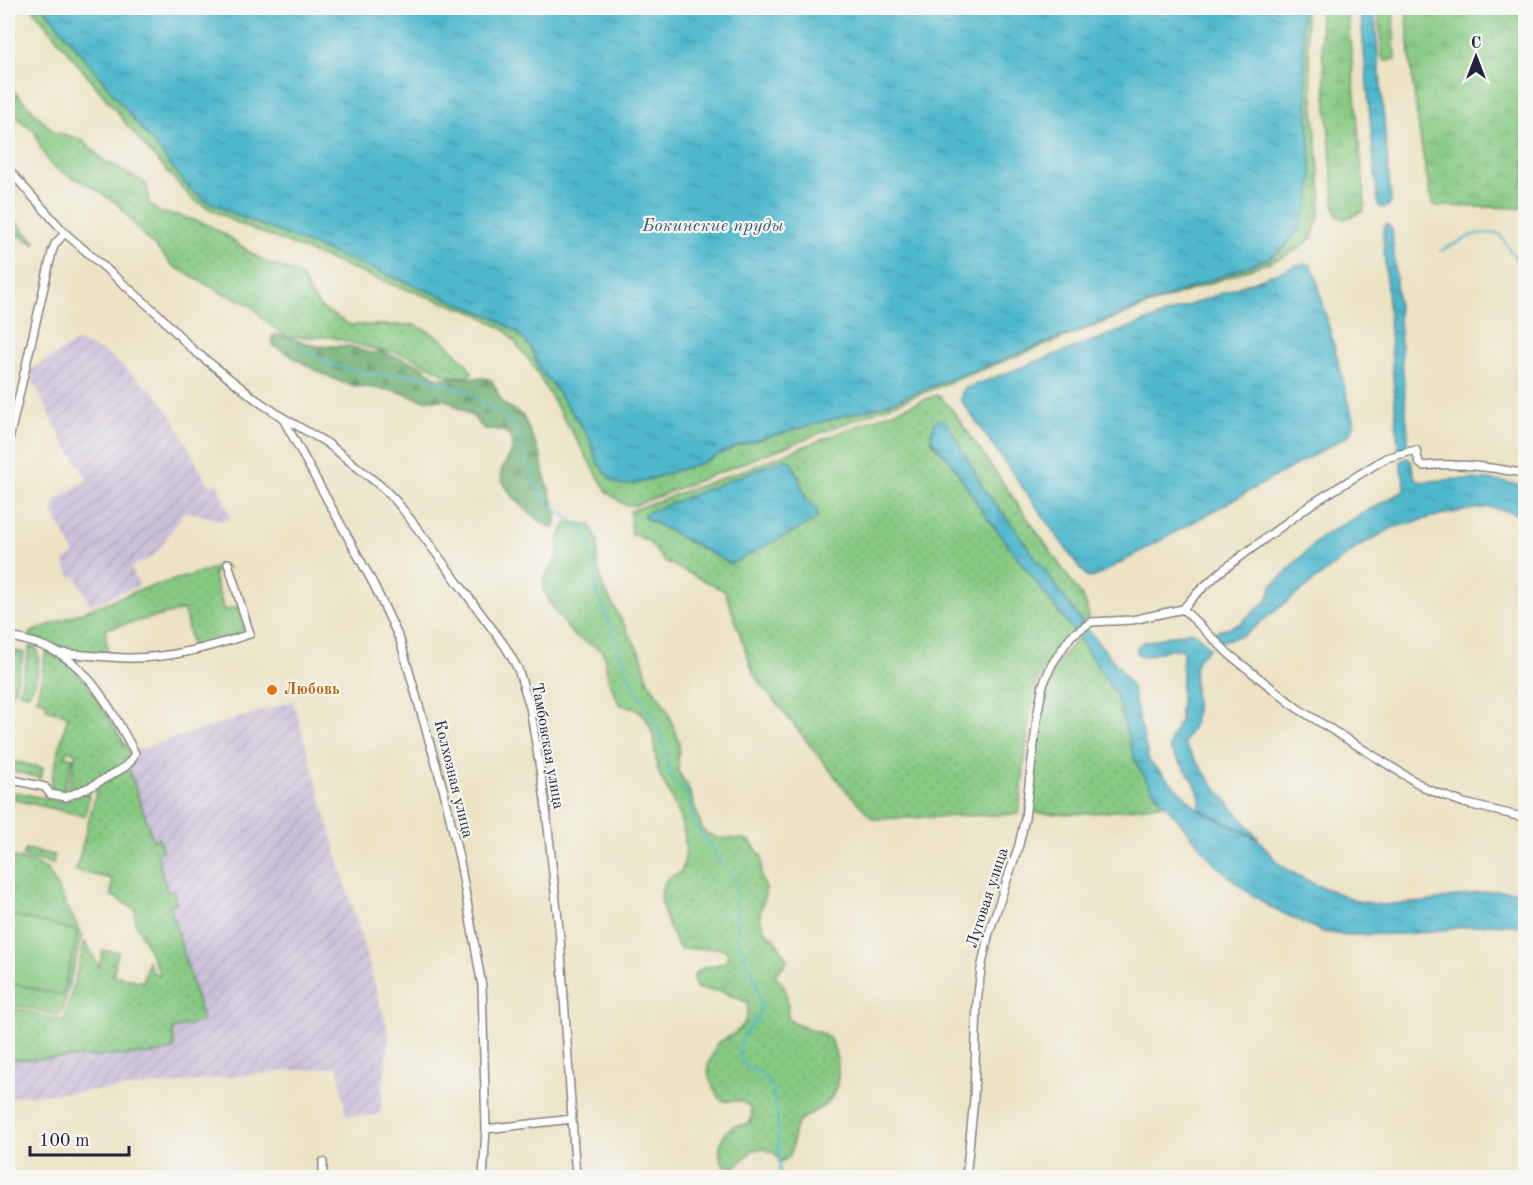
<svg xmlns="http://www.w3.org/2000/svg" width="1533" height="1185" viewBox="0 0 1533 1185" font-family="'Old Standard TT',serif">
<defs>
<pattern id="industrial-furrows" width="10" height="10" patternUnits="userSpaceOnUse" patternTransform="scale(1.5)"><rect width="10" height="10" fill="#c9bfd7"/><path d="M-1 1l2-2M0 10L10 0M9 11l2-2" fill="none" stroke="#aca4b9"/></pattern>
<pattern id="grass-dots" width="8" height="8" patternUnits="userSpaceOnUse" patternTransform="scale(1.5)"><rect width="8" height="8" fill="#86c982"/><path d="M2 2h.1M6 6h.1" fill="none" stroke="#73ac71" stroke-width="1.8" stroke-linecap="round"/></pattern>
<pattern id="forest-firs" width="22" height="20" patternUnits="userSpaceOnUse" patternTransform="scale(1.5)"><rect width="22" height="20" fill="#6cad70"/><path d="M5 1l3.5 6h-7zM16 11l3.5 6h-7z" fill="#588c5d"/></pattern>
<pattern id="wetland-marsh" width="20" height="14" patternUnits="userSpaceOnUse" patternTransform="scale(1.5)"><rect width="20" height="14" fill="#86c982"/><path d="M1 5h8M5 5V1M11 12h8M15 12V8" fill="none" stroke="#73ac71"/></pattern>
<pattern id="garden-furrows" width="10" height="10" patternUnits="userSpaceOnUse" patternTransform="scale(1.5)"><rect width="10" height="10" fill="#86c982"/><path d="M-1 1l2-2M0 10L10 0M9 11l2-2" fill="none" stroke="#73ac71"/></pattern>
<pattern id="water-ripples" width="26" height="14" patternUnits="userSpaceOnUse" patternTransform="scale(1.5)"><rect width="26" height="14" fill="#4fb8cc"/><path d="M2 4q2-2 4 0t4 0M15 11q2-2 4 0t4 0" fill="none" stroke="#4195a7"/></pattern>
</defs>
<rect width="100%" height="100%" fill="#f6f6f2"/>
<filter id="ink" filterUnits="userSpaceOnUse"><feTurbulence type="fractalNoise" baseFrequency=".0167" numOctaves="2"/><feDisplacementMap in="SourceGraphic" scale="12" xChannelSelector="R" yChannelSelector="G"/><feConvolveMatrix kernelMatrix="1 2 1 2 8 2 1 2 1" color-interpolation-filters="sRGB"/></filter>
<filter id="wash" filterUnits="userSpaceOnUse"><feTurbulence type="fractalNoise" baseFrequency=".008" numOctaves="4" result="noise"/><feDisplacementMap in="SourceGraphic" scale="24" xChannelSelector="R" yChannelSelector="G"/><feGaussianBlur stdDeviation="1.35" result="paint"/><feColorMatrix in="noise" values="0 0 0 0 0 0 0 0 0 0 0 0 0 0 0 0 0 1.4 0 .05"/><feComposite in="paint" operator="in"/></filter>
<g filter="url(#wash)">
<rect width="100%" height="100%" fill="#ece3c5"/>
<path fill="url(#industrial-furrows)" d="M80,342l27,12 47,38 18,24 36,69 10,-1 13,34 -8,3 -38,-10 -30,44 -24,12 8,18 -49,20 -14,-29h-6l-7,-16 12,-5 -23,-44 5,-12 31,-19 -28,-45 -31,-62v-2l45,-28z
M293,701l96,333 -9,81 -34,1 -8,-49 -103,9 -68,9 -159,12v-38l145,-5 19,-25 31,-9 -50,-180 -24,-71 4,-18z"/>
<path fill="url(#grass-dots)" stroke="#54765e" stroke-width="1.5" fill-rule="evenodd" d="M32,8h12l146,181 15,11 31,15 258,102 23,15 14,16 9,22 11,13 37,53 10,27 36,21 67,-21 38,-18 141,-39 389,-148 15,-10 14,-18 11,-27 3,-24 -11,-171h4l16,185 -1,20 -8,24 -10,10 -24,12 -145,52 -497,194h-11l-17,-12 -78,-132 -24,-30 -28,-17 -93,-32 -148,-59 -44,-23 -47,-52z
M1378,8h15l2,52 -10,1 -3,-4z
M8,85l46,47 27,7 26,24 12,4 8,7 16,7 4,5 2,17 11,10 18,2 28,9 20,11 25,18 15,9 35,13 8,17 11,15 26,16 6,2h62l12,5 16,9 24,24 6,10 -4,4 -20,-1 -34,-18 -19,-6 -19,-2 -45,-13h-44l-22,-16 -12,-14 -12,-7 -19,-7 -49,-27 -17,-19 -10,-8 -28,-35 -32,-21 -13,-5 -22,-13 -10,-16 -6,-17 -27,-21z
M936,395l5,2 12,14 132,190c3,9 6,16 -1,24l-72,-100 -27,-34 -37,-67 -17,7v9l5,7 13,12 31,49 94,124 -24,26 -12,23 -8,32 -11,101 -146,5 -29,-31 -90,-113 -29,-84 -61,-30 -15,-19 -18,-9 -1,-22 114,-41zM794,465l12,34 7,7 -82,58 -86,-46 -1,-3z
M567,523l23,1 8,17 -1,22 6,24 39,70 6,24 18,26 13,35 -1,29 10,16 14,41 4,5 12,5 26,1 6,2 12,16 -1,20 5,11 -2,12 -4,12v7l5,12 10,8 12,20 -2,6 -9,8 1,5c13,9 10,26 11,40 11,11 25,10 38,17 7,5 8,13 10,21 4,15 3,36 -10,48 -8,7 -20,10 -27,18 -12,12 2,31 -18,40l-7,-9 -11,-5 -10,2 -18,17 -11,-2c-7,-10 -5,-28 5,-36 5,-4 13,-4 19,-5l4,-6 -2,-11 -9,-6h-17l-5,-3 -10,-20 -1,-12 9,-23c18,-9 34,-16 30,-41l-27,-11 -23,-2c-13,-24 16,-21 28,-27l3,-6 -1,-5 -5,-3 -42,1c-9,-14 -26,-51 -15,-67 4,-6 10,-7 16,-10 12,-28 -1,-56 -13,-81 -3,-7 -8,-13 -10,-21 -5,-19 -1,-47 -21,-60 -4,-3 -13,-4 -18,-6l-11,-27 -4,-23 -3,-4 -28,-15 -17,-23 -12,-21v-11l15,-26v-18z
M225,565l3,3 -15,5 11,37 15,-4 6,21c-10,15 -36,17 -53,20l-8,-37 -79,19 3,25 -46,-5 -32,-12 -1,-4 110,-43z
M1078,637l38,57 20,69 28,41c-50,8 -87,13 -137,8l18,-125 10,-21z
M30,646l6,2c6,9 0,41 -9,46l-8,-2z
M8,649l16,4 -10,38 -6,-1z
M46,651l26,15 14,16 43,69c-1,19 -42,36 -60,41l-1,-2 8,-37 -9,-3 -2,6 8,2 -9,32 -4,3 -5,-1 -5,-7 18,-70 -22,-6 1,-6 -10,-4z
M8,760l35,8 -2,10 -33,-8z
M129,769l24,71 6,-2 4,13 -6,3 10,37 7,-1 2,13 -6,2 33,116 -30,8 1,21 -21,4 -145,6v-54l56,15 21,-79 14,25 4,-16 15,1 -5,23 30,7 5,-21 5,12 7,1 -25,-53v-12l-24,-14 1,-16 -36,-8 21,-83 2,-3z
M15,792l49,10 23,-10 2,5 -4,19 -69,-16 -2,-3z
M26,849l28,6 -1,9 -30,-8z
M8,856l26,6 14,8 34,65 -20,77 -5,3 -49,-12v-21l54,13 16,-64 -70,-17z"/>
<path fill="url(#forest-firs)" stroke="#476856" stroke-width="1.5" d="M275,334l42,12h33l19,7 13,-1 39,13 14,12 6,1h45l6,2 10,22 21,14 18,40 3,19 12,35v13l-2,5c-15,-2 -55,-40 -53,-56 1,-6 7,-12 9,-17 5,-8 2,-20 -7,-24 -5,-3 -13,-1 -19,-2l-12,-13 -26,-16h-23l-27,-9 -40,-5 -16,-4 -27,-13 -40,-24 -2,-6z"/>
<path fill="url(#wetland-marsh)" stroke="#54765e" stroke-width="1.5" d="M1319,8h28l18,196 -3,8 -17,7 -8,-3 -2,-8z
M1406,8h119v200l-88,-2 -5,-3c-14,-64 -21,-130 -26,-195z"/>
<path fill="#86c982" stroke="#54765e" stroke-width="1.5" d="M8,914l70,17 -16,64 -54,-13z"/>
<path fill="url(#garden-furrows)" stroke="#54765e" stroke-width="1.5" d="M8,213l28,31 -25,-12 -3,1z"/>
<path fill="url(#water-ripples)" stroke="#386d84" stroke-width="1.5" d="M44,8h1257l11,171 -3,25 -11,26 -14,18 -15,10 -389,148 -141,39 -38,18 -67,21 -12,1 -10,-4 -14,-18 -10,-28 -37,-52 -11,-13 -9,-22 -14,-16 -23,-15 -258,-102 -31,-15 -15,-11z
M1360,8h14l17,193 -1,4 -7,3 -5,-2 -1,-12z
M1387,224l5,5 16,209v10l-3,2 -6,1 -1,-4 -15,-213 1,-7z
M1306,264l4,1 5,8 39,150 -2,8 -6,6 -251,140 -6,1 -8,-8 -121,-171 3,-10 335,-124z
M938,420h6l4,4 37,67 27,34 72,100 -10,7 -94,-124 -31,-49 -18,-20 3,-16z
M1407,458l4,3 3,15 6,6c36,-4 70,-5 105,4v29l-37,-8 -44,7 -52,14 -34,19 -114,88 -25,7 -7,-9 27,-9 28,-23 5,-15 50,-50 83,-46c1,-10 -6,-19 -4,-29z
M784,459l8,2 14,38 11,11v7l-5,5 -81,42 -86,-46 -1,-3 5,-3z
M1087,629l33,40 12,19 17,73 51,50 59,29 19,23 15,10 23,12 42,16 24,4 43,-3 66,-11h34v35l-36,-2 -81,10 -64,1 -21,-3 -53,-25 -30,-21 -25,-22 -62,-74 -17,-27 -20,-69 -38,-57z
M1191,631l6,3 13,14c-27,15 -10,47 -15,70 -1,10 -8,17 -11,26l27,38 47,56 -59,-29c7,-20 -19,-45 -30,-61l2,-10 9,-18 3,-71h-13l-27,8 -5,-3 -2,-5 6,-6z"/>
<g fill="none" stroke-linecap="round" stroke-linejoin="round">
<path stroke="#4fb8cc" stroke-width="2" d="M1440,251l35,-17 24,-1 19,29 8,5
M300,346l25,16 14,5 38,8h39l36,11 20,9 39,26 7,14 18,51 18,22 29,21 11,31 2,29 34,90 28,48 9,30 2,15 3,7 15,13 3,15 7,21 39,55 2,59 14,29 9,30 -2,15 -15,18 -5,21 8,12 14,5 11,16 5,25 3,65"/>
</g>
</g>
<g filter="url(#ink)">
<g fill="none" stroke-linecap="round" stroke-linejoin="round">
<g stroke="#878280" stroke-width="10">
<path id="street" d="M8,169l57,64 93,81 34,35 66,52 24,16 45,26 55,44 15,15 33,43 75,101 13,23 12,38 15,93 15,138 16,240
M282,417l92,168 26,55 44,152 16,70 22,124 4,143 -3,49
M8,444l44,-192 3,-8 10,-11
M1183,609l47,46 67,53 130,81 37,14 62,15
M8,636c18,5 36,8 52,18 34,20 57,66 75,99l-4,8 -6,6 -33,19 -26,11 -16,-3 -5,-7 -37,-8
M60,653c22,2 44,4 66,5 42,1 85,-11 124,-24l-22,-71
M486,1129l86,-10
M323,1162v16
M966,1178l8,-79 3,-96 4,-34 7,-33 31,-91 6,-27 13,-107 5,-26 9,-21 19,-28 20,-14 41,-2 51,-11 12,-14 25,-23 93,-69 73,-45 30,-8 3,13 4,3c34,-4 69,1 103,8"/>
</g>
<use href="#street" stroke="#fff" stroke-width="7"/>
</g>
</g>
<circle fill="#e8710a" stroke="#f6f6f2" stroke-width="2" cx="272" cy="690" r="6"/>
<g text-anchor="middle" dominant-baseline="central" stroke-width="4.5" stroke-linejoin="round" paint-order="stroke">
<g font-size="16" font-weight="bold" fill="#c56008" stroke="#f6f6f2" text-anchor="start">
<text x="284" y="690">Любовь</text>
</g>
<g font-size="16" fill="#22223b" stroke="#f6f6f2">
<text transform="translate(547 746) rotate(80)">Тамбовская улица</text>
<text transform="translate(453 779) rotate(76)">Колхозная улица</text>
<text transform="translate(988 898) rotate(-72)">Луговая улица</text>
</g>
<g font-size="18" font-style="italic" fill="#32566e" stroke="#f6f6f2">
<text x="713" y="226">Бокинские пруды</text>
</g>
</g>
<rect width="1533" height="1185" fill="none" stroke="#f6f6f2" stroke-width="30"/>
<g transform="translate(1476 57)" stroke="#f6f6f2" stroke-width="4.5" paint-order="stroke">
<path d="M0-4.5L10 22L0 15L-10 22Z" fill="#22223b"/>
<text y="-9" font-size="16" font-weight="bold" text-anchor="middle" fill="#22223b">С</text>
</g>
<path d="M30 1146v9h99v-9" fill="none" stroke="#22223b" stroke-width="3"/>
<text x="39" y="1146" font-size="18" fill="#22223b" stroke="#f6f6f2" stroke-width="4.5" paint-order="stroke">100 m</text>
</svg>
